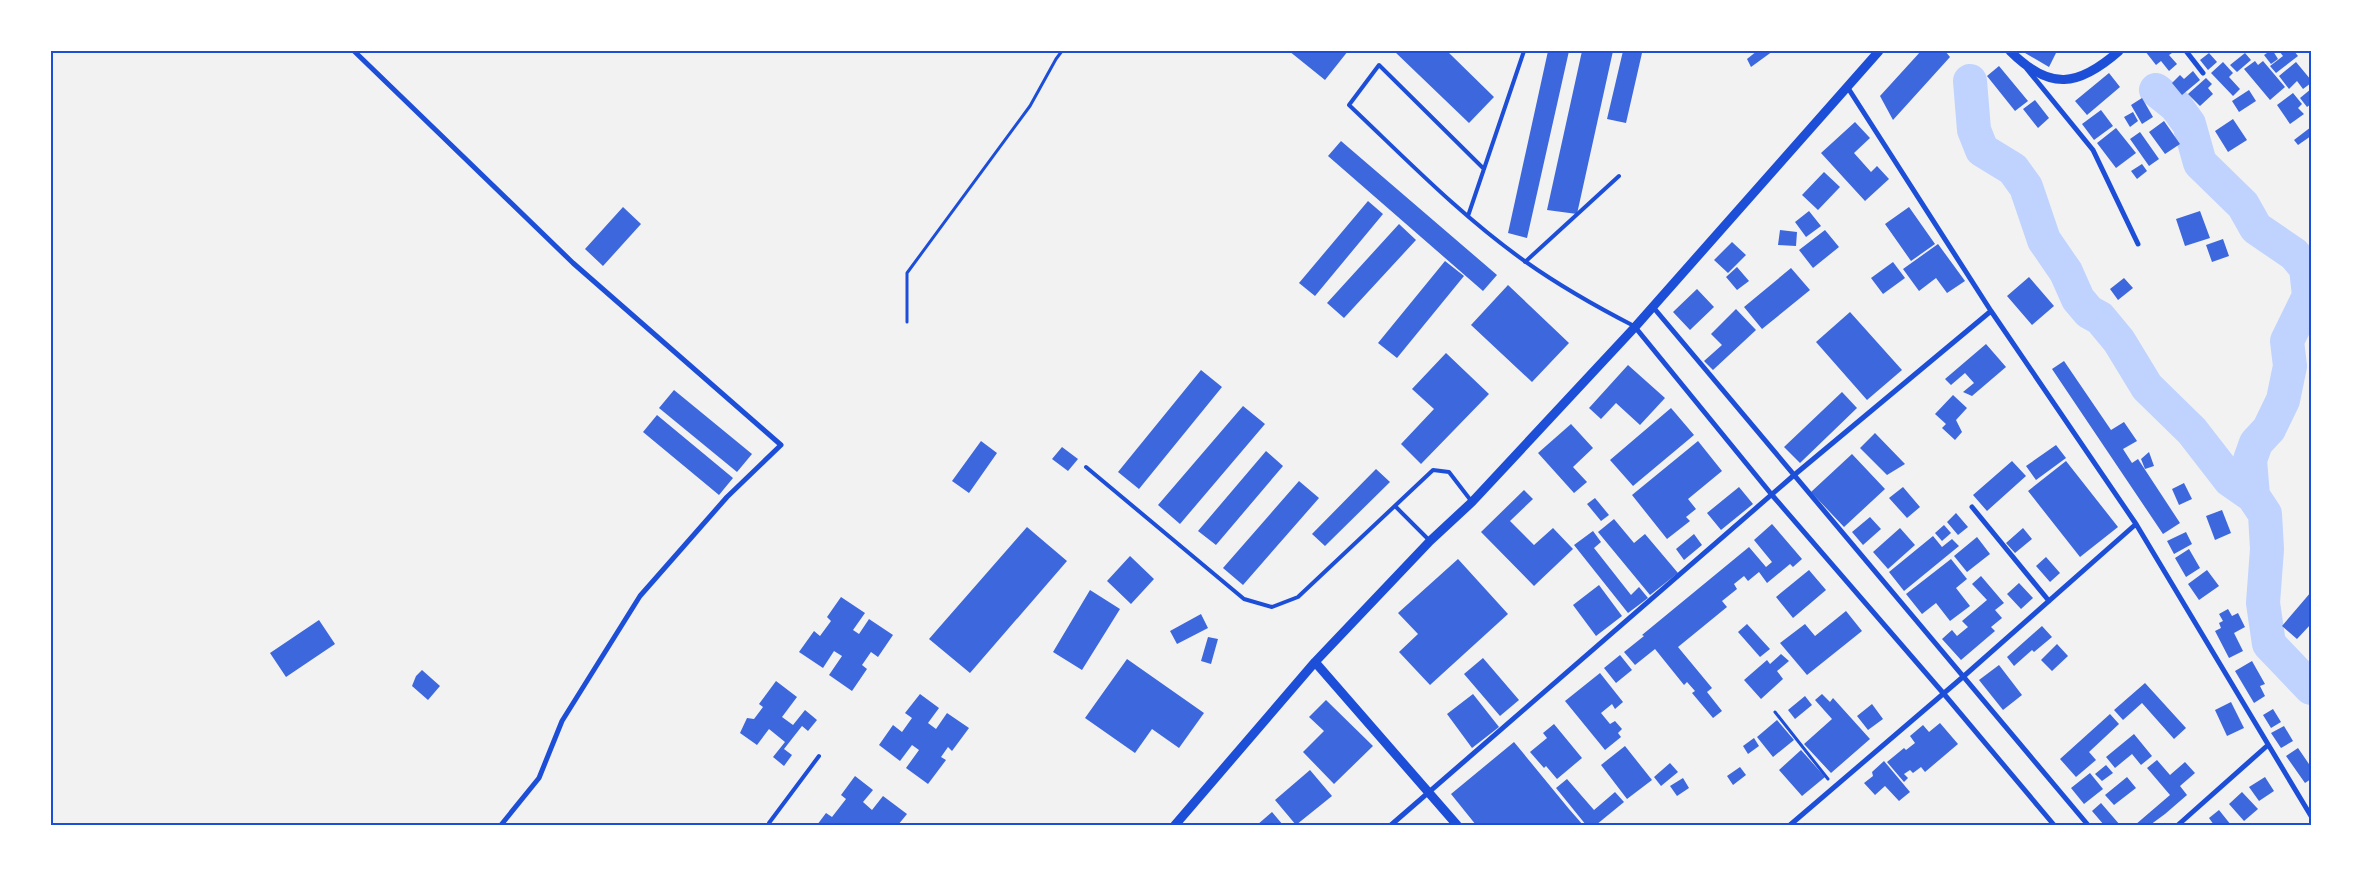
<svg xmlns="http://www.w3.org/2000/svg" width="2362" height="876" viewBox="0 0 2362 876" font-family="Roboto,sans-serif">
<rect width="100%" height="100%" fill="#f2f2f2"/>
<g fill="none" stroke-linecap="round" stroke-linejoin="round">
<path stroke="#bfd3fe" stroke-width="34" d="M1970,81l4,49 8,20 31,19 13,18 18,53 22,32 12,27 11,13 11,6 19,23 28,46 45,44 38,49 23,16 12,18 2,35 -4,54 6,41 42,44
M2156,90l20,16 13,18 11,39 43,42 13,23 38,26 12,14 3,28 -22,45 3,25 -7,34 -14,29 -13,14 -6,17 3,36"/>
</g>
<path fill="#3d67dc" d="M1289,51h59l-23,29z
M1394,51h53l47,46 -25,26z
M1548,51h21l-42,187 -19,-5z
M1582,51h31l-36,163 -30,-4z
M1623,51l19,2 -16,70 -19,-4z
M1757,51h16l-22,16 -4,-8z
M1921,51h24l5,6 -57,63 -13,-24z
M2027,51h30l-8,16 -24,-14z
M2145,51h30l-6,4 8,9 -8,7 -8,-10 -5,4z
M2270,51h3l5,8 -7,5 -7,-9z
M2279,51h15l4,5 -22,17 -6,-7 13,-10z
M2209,53l8,9 -9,8 -8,-10z
M2245,53l6,7 -14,12 -7,-7z
M2255,61l3,4 5,-4 22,26 -15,13 -26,-31z
M2223,62l10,11 -4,4 11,12 -7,7 -22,-23z
M2296,62l15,18v3l-8,6 -6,-8 -8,8 -10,-13z
M1999,66l29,35 -13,10 -28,-35z
M2193,71l7,9 -18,15 -10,-12 8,-8 4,4z
M2109,73l11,14 -33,28 -12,-14z
M2206,78l6,6 -4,4 5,6 -13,12 -12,-12z
M2311,89v15l-4,3 -7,-9z
M2249,90l7,11 -17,11 -7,-11z
M2293,93l9,11 -4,4 6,6 -14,10 -13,-19z
M2142,98l11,19 -11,7 -11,-19z
M2035,100l14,18 -11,10 -15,-19z
M2101,110l12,16 -19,14 -12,-16z
M2133,112l5,9 -8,6 -6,-10z
M2233,119l14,21 -19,12 -13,-21z
M2164,121l16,23 -15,10 -16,-22z
M1855,122l15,16 -16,15 17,19 6,-6 12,13 -24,22 -44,-48z
M2311,127v9l-13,9 -4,-5z
M2116,128l20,25 -20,15 -19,-25z
M2140,132l19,27 -10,7 -19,-27z
M1341,141l156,134 -14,16 -155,-135z
M2142,164l5,7 -10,8 -6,-8z
M1824,172l16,15 -22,23 -16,-15z
M1368,201l15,13 -68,82 -16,-13z
M623,207l18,17 -38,42 -18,-17z
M1909,207l26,37 -24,17 -26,-37z
M1809,211l12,15 -15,11 -11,-15z
M2200,211l10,27 -25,8 -9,-27z
M1399,224l17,16 -72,78 -17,-15z
M1780,230l17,2 -1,14 -18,-1z
M1825,230l14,17 -26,21 -14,-18z
M2223,239l6,17 -17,6 -6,-17z
M1732,242l14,13 -18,18 -14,-13z
M1938,244l27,37 -18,12 -11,-15 -17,13 -16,-22z
M1445,261l19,15 -67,82 -19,-15z
M1893,262l12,16 -22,16 -12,-16z
M1737,267l12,14 -12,9 -11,-13z
M1791,268l19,22 -48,39 -18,-22z
M2029,277l25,29 -22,19 -25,-29z
M2124,278l9,10 -15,12 -8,-11z
M1508,285l61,58 -37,39 -61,-57z
M1697,289l17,18 -24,23 -17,-18z
M1736,309l20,21 -43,40 -9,-9 18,-16 -11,-11z
M1850,312l52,58 -35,30 -51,-58z
M1986,344l20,23 -34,29 -9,-4 11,-9 -9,-10 -14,12 -6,-6z
M1446,353l43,41 -68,70 -20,-20 33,-35 -22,-20z
M2064,361l47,69 13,-8 13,19 -14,8 9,14 6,-4 42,64 -17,11 -111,-165z
M1628,365l37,33 -25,27 -24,-22 -15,16 -12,-11z
M1201,370l21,17 -83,102 -21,-17z
M674,390l78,64 -15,18 -78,-64z
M1842,392l15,16 -57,55 -16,-16z
M1953,395l14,13 -11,12 6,12 -7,8 -13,-12 4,-4 -11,-10z
M1243,406l22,18 -85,100 -22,-19z
M1671,408l23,27 -61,51 -23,-26z
M657,415l76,63 -14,17 -76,-63z
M1571,424l22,24 -20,19 14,15 -13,11 -36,-40z
M1875,433l30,31 -18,11 -27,-27z
M981,441l16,12 -28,40 -17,-12z
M1698,441l24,30 -34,28 8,10 -10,8 4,4 -23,18 -35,-44z
M2056,445l10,13 -30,22 -10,-14z
M1062,447l16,12 -10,12 -16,-12z
M1266,451l17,15 -67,79 -18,-14z
M2149,452l5,14 -9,3 -4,-10z
M1852,454l33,35 -41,38 -33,-35z
M2012,461l14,15 -39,35 -14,-16z
M2066,461l52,66 -38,30 -52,-66z
M1376,469l14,13 -65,64 -13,-12z
M1299,481l20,17 -76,87 -20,-17z
M2184,483l8,16 -13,6 -7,-16z
M1739,487l14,17 -32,26 -14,-17z
M1903,487l17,20 -13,11 -18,-20z
M1524,490l9,9 -23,22 24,24 19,-17 20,21 -39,37 -53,-54z
M1595,498l14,17 -8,6 -14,-17z
M2222,510l9,23 -16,7 -9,-24z
M1956,513l12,14 -10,8 -11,-13z
M1870,517l11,12 -18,16 -11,-13z
M1614,519l20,24 11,-9 33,39 -28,22 -52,-63z
M1772,524l30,35 -9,8 -3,-3 -23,19 -8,-11 -11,9 -4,-5 -10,8 3,5 -15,12 5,6 -49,40 34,41 -5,4 15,19 -9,7 -21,-25 3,-2 -8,-9 -3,3 -29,-36 -20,16 -11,-13 20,-16 -2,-1 107,-88 17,20 6,-5 -18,-22z
M1944,525l7,8 -9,8 -7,-8z
M1027,527l40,34 -97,112 -41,-34z
M1900,528l15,17 -27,24 -15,-17z
M2023,528l9,11 -17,14 -9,-10z
M1593,531l8,11 -7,6 37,47 8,-8 9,11 -20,15 -54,-68z
M2186,532l6,12 -18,10 -7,-13z
M1694,534l8,11 -18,15 -8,-11z
M1933,536l9,11 10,-8 7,7 -55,45 -15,-19z
M1977,537l13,17 -23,18 -13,-16z
M2189,549l11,19 -14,9 -11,-19z
M1130,556l24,23 -23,25 -24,-23z
M2046,557l14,16 -10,9 -14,-16z
M1458,559l50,55 -78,71 -31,-33 19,-18 -20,-21z
M1951,559l16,20 -11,9 14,18 -20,15 -14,-18 -14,11 -16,-20z
M1809,570l17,20 -33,28 -17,-21z
M2207,570l12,16 -20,14 -11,-16z
M1981,576l23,27 -9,7 7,8 -11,9 4,4 -34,29 -19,-21 10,-9 5,6 11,-9 -6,-6 25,-21 -15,-16z
M2019,583l14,15 -12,11 -14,-15z
M1599,585l23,31 -26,20 -23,-31z
M1090,590l30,19 -38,61 -29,-18z
M2311,592v32l-14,15 -15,-13z
M841,597l24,16 -12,17 6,4 10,-15 24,16 -15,22 -7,-5 -9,13 5,4 -15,22 -23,-16 13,-19 -8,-5 -11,17 -24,-16 15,-21 6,5 11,-15 -4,-4z
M2228,609l4,7 6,-3 7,14 -11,6 9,18 -14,7 -14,-27 6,-3 -2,-5 4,-2 -4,-7z
M1846,611l16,20 -55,44 -27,-32 25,-19 10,12z
M1201,614l7,14 -31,16 -7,-13z
M319,620l16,24 -49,33 -16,-24z
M1747,624l23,25 -10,8 -22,-25z
M2042,626l10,11 -18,15 -2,-2 -18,16 -7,-9z
M1208,637l10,2 -7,25 -10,-3z
M2057,644l11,12 -16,15 -11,-11z
M1781,654l8,7 -12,10 6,8 -22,20 -17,-19 23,-20 3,4z
M1620,655l12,15 -16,13 -12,-15z
M1483,658l36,42 -19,16 -36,-42z
M1127,659l77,54 -25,35 -27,-19 -17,24 -50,-35z
M2252,661l13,23 -5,2 5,10 -11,7 -19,-32z
M1999,665l23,30 -19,15 -24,-30z
M422,670l18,16 -12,14 -16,-14 4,-10z
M1600,673l23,29 -8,7 -3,-5 -11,9 9,11 5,-3 7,8 -4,4 3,4 -16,13 -40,-49z
M776,681l21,16 -15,20 11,8 12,-15 12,10 -9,11 -6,-5 -18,23 8,6 -8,11 -11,-9 12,-15 -16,-13 -12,16 -17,-12 7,-15 7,1 9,-12 -4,-3z
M2145,683l41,45 -12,11 -32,-36 -19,17 -9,-10z
M920,694l19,14 -11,15 8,6 11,-16 22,15 -17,23 -4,-4 -7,10 5,3 -18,24 -22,-16 13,-18 -7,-5 -12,16 -21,-16 14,-20 9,7 10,-14 -7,-5z
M1473,694l26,33 -27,21 -25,-34z
M1822,694l8,8 3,-4 37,41 -39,34 -27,-29 28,-25 -17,-19z
M1805,696l7,9 -17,14 -7,-9z
M1326,700l47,46 -39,38 -31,-32 21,-21 -15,-14z
M2231,702l13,26 -17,8 -12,-26z
M1872,704l11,15 -15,11 -11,-14z
M2273,709l8,13 -10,6 -8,-13z
M2110,714l9,10 -30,28 7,8 -20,17 -16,-18z
M1777,720l17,20 -21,17 -16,-20z
M1940,723l18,21 -33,28 -4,-5 -8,6 -3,-3 -6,4 4,4 -4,4 -17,-20 17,-14 2,2 9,-7 -5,-7 13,-11 6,7z
M1554,724l28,34 -25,21 -11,-13 -2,2 -14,-16 17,-14 -4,-5z
M2284,726l9,15 -12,7 -10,-15z
M2134,734l18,22 -11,9 -9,-11 -17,14 -9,-11z
M1754,738l5,8 -11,8 -5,-8z
M1514,742l55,67 14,16h-107l-25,-31z
M1625,746l27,34 -25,19 -26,-34z
M2298,748l13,19v12l-6,4 -19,-27z
M1801,750l24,27 -23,19 -23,-26z
M2157,760l13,15 15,-13 10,11 -15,13 7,9 -22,19 -15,11h-15l35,-30 -23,-27z
M1884,761l26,31 -11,9 -14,-15 -10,9 -11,-12 9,-7 -1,-4z
M1670,763l8,9 -17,14 -7,-9z
M2106,765l7,8 -11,8 -7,-7z
M1740,767l6,8 -13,10 -6,-9z
M1310,770l22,26 -36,29 -21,-25z
M2090,773l13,16 -19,15 -13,-16z
M855,776l18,14 -10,12 9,8 11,-14 24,18 -9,11h-81l9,-12 6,4 14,-18 -5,-4z
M2127,777l9,11 -22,17 -9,-10z
M2265,777l9,14 -15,10 -10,-14z
M1683,778l6,10 -12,8 -7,-10z
M1567,779l27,31 21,-18 9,10 -28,23h-10l-30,-37z
M2242,792l16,17 -14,12 -15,-17z
M2101,803l19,22h-16l-12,-14z
M2219,810l12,15h-17l-5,-7z
M1272,812l11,13h-26z"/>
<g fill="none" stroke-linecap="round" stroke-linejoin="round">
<path stroke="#1d4ed8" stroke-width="3" d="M907,322v-49l123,-167 26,-47 6,-8
M1775,712l53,67"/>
<path stroke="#1d4ed8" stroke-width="4" d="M1484,169l-105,-104 -30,40c57,54 113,112 177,157 34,24 71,45 108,64
M1468,216l56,-165
M1525,262l94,-86
M1086,467l158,132 28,8 26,-10 135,-127 16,2 23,30
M1395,506l35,35
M771,825l-2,-2 50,-67"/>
<path stroke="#1d4ed8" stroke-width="5" d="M354,51l219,212 208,182 -54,52 -87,99 -78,125 -23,57 -38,47
M2186,51l17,22
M2027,69l66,81 45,94
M1848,88l143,223 145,213 175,292
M1653,307l435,518
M1635,327l137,168 172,199 110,131
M1972,507l77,94
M1391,825l402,-349 198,-165
M1790,825l174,-149 172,-152
M2178,825l90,-80"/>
<path stroke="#1d4ed8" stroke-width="9" d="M2010,51c40,40 68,36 109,0
M1315,662l142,163
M1175,825l140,-163 115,-121 42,-39 163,-175 244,-276"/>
</g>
<rect width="2362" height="876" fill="none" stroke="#ffffff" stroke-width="105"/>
<rect x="52" y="52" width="2258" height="772" fill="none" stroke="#1d4ed8" stroke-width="2"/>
</svg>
